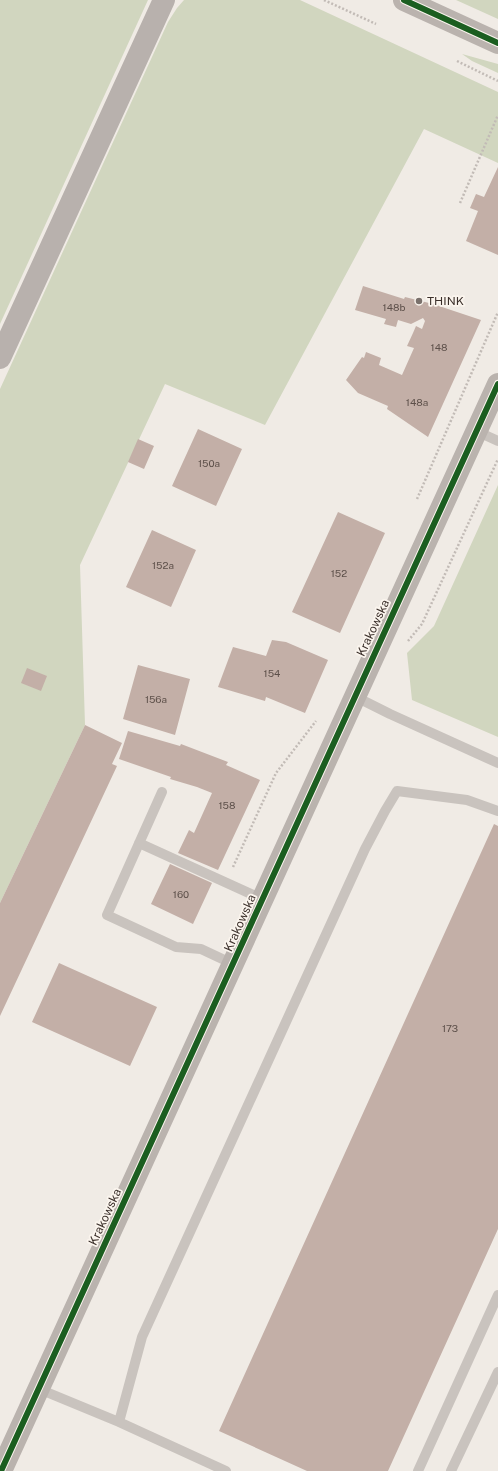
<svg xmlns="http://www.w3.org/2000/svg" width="498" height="1471" viewBox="0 0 498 1471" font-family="'Public Sans',sans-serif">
<rect width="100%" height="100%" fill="#f0ebe5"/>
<path fill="#d1d6bf" d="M0,0h148l-148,324z
M184,0h116l198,92v71l-74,-34 -159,296 -100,-41 -85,181 5,160 -85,178v-514l168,-367 9,-14z
M456,0h42v19z
M462,54l36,10v9l-26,-12z
M498,485v252l-86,-37 -5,-47 27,-27z"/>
<path fill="#c3afa7" d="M498,167v88l-32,-14 12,-30 -8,-3 6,-14 8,3z
M363,286l41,13 1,-2 28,7 48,16 -53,117 -41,-28 1,-3 -30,-13 -12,-13 16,-23 2,1 2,-6 15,6 -2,7 23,10 12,-27 -7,-2 6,-13 3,-7 6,3 3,-8 -2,-3 -12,6 -13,-4 -2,7 -12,-3 2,-5 -31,-9z
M198,429l44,20 -26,57 -44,-20z
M138,439l16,7 -10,23 -16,-7z
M338,512l47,21 -45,100 -48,-21z
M152,530l44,20 -25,57 -45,-20z
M272,640l14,2 42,18 -23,53 -39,-16 -1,4 -47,-14 15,-40 33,9z
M138,665l52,14 -15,56 -52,-16z
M27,668l20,8 -6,15 -20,-8z
M85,725l37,18 -10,21 5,2 -117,250v-113z
M128,731l52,15 1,-2 47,18 -2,3 34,15 -42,90 -40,-17 11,-23 5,3 18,-40 -15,-6 -27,-8 1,-2 -52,-18z
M494,824l4,2v403l-110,242h-81l-88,-40z
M170,864l42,19 -19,41 -42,-20z
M59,963l98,44 -27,59 -98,-44z"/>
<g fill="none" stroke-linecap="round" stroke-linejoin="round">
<path stroke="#c2bbb6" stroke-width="2.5" stroke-dasharray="2 2" stroke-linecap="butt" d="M324,0l52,24
M457,61l41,20
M460,203l38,-88
M417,499l81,-187
M408,641l14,-17 76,-165
M233,867l43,-94 40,-52"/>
<path stroke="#c9c3be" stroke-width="10" d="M476,431l22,10
M354,696l36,18 108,49
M162,792l-55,123 69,32 25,2 32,15
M139,843l123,56
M39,1389l80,33 107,49
M119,1422l23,-85 223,-488 20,-38 12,-20 70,9 31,11
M418,1471l80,-176
M451,1471l47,-99"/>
<path stroke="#bab3ae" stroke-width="22" d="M404,0l94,43
M1,1471l497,-1087"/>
<path stroke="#b8b1ad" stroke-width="22" d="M0,358l164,-358"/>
<g stroke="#fbf5ee" stroke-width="8">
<path id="cycleway" d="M404,0l94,43
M1,1471l497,-1087"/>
</g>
<use href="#cycleway" stroke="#1b5e20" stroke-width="6"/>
</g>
<circle fill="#7a716c" stroke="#fbf5ee" stroke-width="1.5" cx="419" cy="301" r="4"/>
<g text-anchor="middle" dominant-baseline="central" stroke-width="3.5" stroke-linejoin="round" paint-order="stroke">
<g font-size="10" fill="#5d504a">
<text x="394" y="307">148b</text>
<text x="439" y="347">148</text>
<text x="417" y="402">148a</text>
<text x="209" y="463">150a</text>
<text x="163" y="565">152a</text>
<text x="339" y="573">152</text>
<text x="272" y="673">154</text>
<text x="156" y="699">156a</text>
<text x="227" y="805">158</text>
<text x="181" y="894">160</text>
<text x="450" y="1028">173</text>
</g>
<g font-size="12" fill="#3b302b" stroke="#fbf5ee" text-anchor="start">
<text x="427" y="301">THINK</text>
</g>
<g font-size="12" fill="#3b302b" stroke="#fbf5ee">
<text transform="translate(373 628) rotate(-65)">Krakowska</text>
<text transform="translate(240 923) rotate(-66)">Krakowska</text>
<text transform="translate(105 1217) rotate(-65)">Krakowska</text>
</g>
</g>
</svg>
